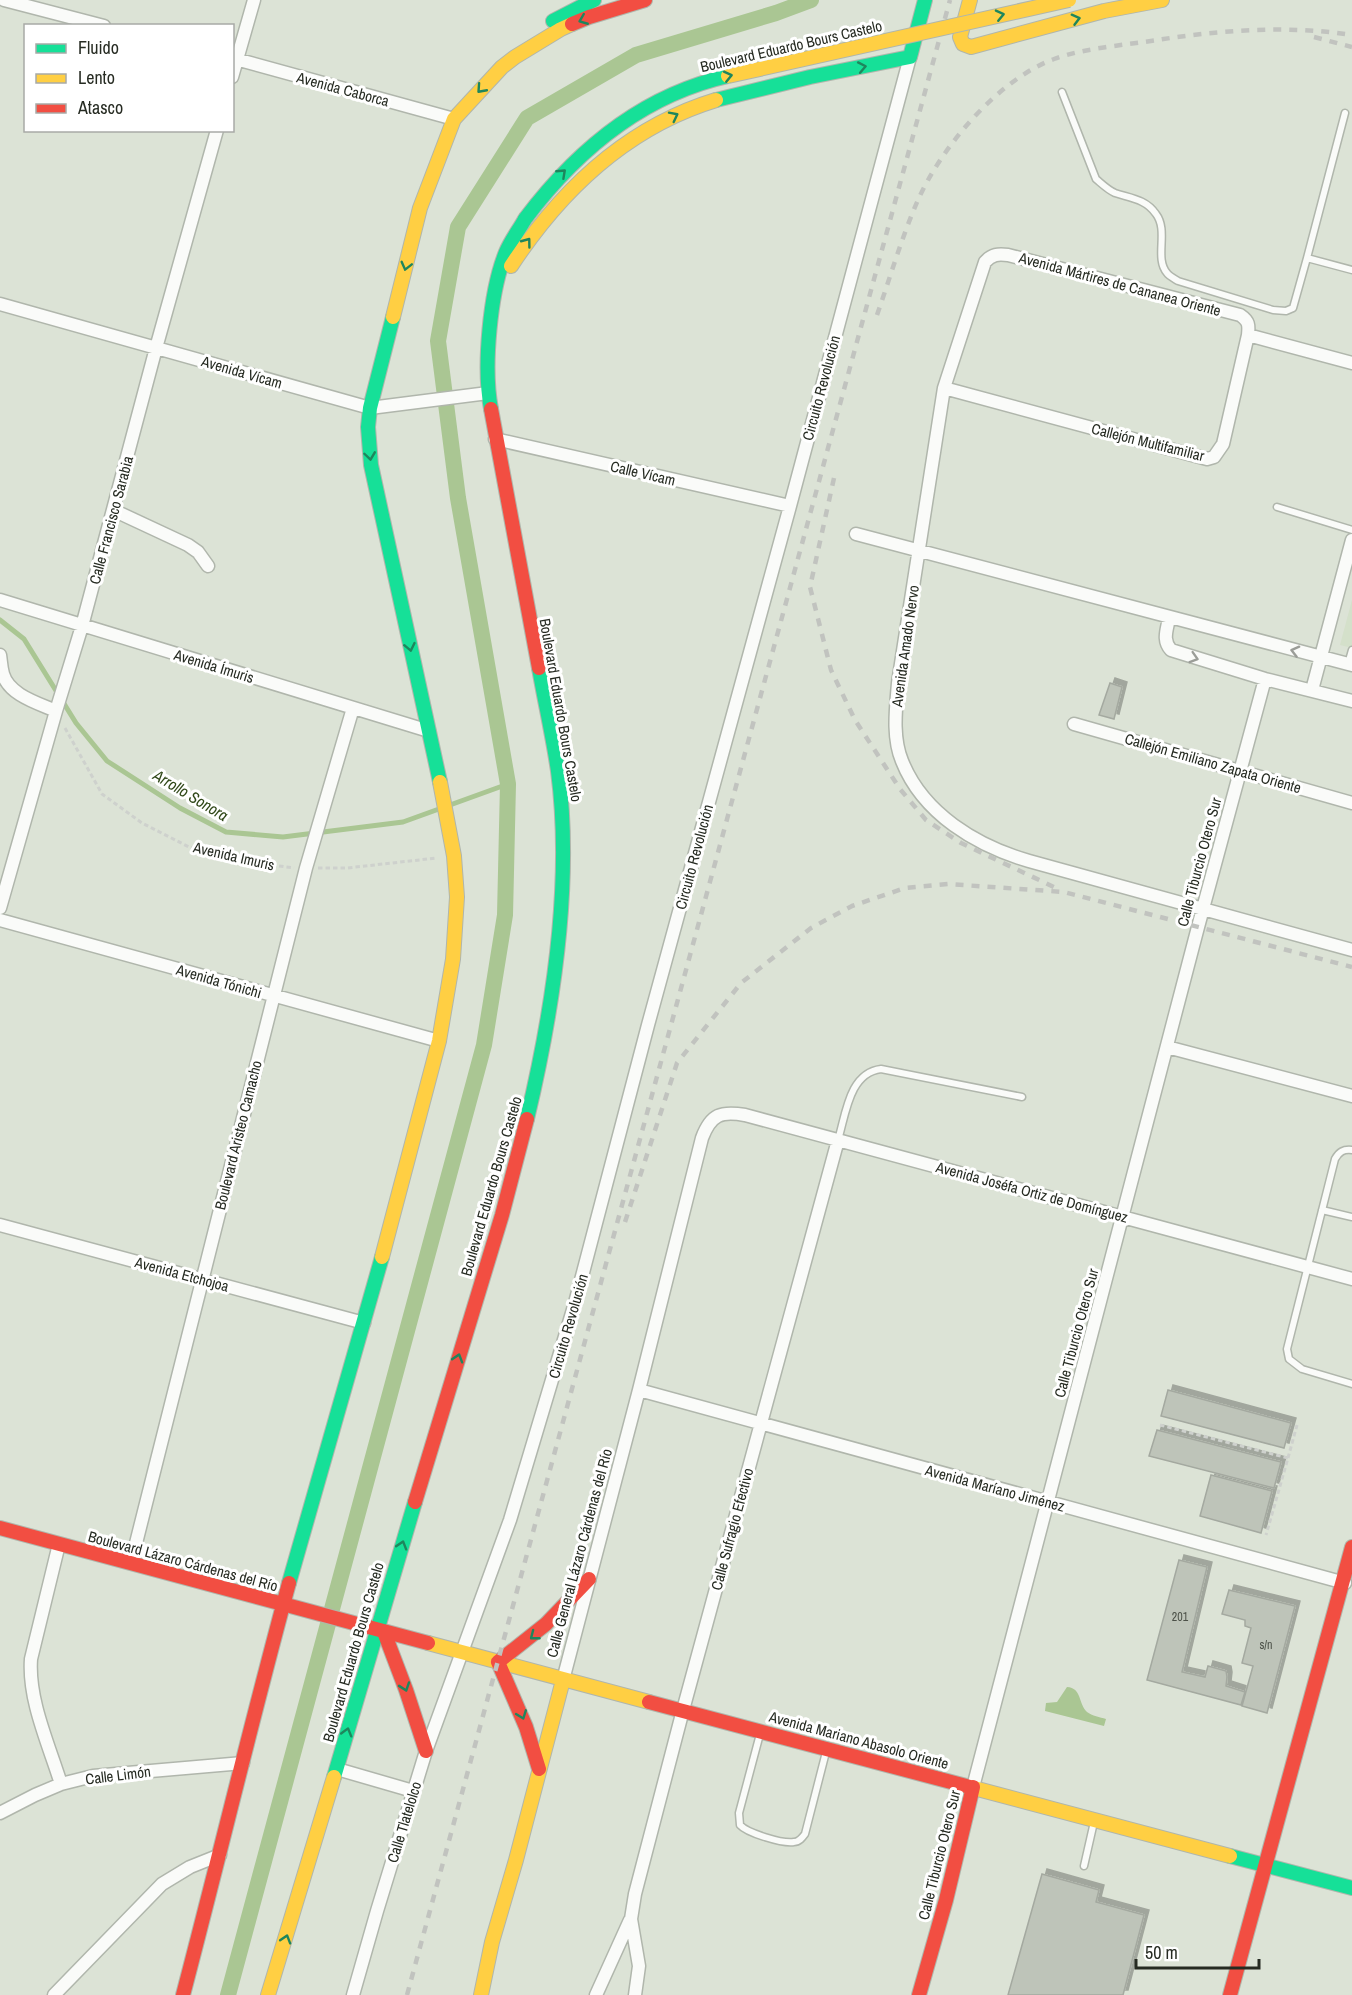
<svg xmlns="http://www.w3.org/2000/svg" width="1352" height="1995" viewBox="0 0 1352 1995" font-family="'Archivo Narrow',sans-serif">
<defs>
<filter id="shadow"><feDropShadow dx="5" dy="-5" stdDeviation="0" flood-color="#0004"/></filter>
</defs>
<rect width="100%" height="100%" fill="#dce3d6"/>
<path fill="#d4e0ca" d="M1352,600v48l-12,-3z"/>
<path fill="#aac693" d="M1067,1687c15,1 11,16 20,25 5,4 13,5 19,7l-2,7 -59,-15 1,-8 11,-1z"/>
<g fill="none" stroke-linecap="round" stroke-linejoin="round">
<path stroke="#aac693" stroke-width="5" d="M0,620l24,19 52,84 31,38 73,47 46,24 57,5 120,-15 105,-38"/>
<path stroke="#aac693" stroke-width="16" d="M228,1995l256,-950 21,-130 3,-131 -50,-286 -20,-157 20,-114 69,-109 109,-63 140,-42 35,-13"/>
</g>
<path fill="#bec4b9" stroke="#a4a9a0" stroke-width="1.5" filter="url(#shadow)" d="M1110,683l12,4 -8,32 -15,-4z
M1168,1390l123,33 -7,25 -123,-32z
M1157,1430l124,32 -7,26 -125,-32z
M1211,1475l61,16 -11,42 -61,-17z
M1179,1560l28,7 -25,105 23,5 3,-11 18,5 1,6 -1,9 19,6 -4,13 -94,-25z
M1229,1590l66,16 -28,107 -25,-7 11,-40 -11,-3 9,-35 -6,-2v-6l-23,-6z
M1042,1874l57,16 -3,12 48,13 -21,80h-115z"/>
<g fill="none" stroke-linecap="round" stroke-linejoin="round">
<g stroke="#b0b6ac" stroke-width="9">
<path id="lane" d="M1062,92l34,87c6,5 12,11 19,14 15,5 31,6 41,21 13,17 -2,44 11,59 2,3 8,6 11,8l95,29 13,1 7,-3 14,-50 45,12
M1307,258l38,-145
M1277,507l75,23
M1348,664l4,-14
M838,1140c8,-26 11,-67 43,-71l141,28
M1352,1150c-9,-1 -13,2 -17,9l-48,190 2,10 13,10 50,15
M1322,1210l30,7
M760,1734l-21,79 1,12c7,8 43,19 54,17 5,0 8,-4 11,-8l21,-82
M1084,1866l10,-44"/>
</g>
<g stroke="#b0b6ac" stroke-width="15">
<path id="street" d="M4,0l100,26
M232,58l222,61
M232,77l22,-77
M0,304l370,104 118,-15
M1248,335l104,28
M944,388l263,71 7,-2 9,-13 25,-109c1,-10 1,-14 -8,-20l-232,-60c-10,-1 -16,-1 -23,7l-41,126 -46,295c-2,25 -6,54 4,78 21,53 75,85 127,100l323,89
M495,439l295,67
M113,510l75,35 10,7 10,14
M856,534l496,131
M0,600l429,131
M1169,618c-2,12 -7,22 2,32l94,29 87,22
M0,655c1,6 1,12 3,19 6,21 35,29 53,37
M1312,690l40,-150
M1074,724l278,79
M0,908l56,-197 26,-85 74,-278 61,-218
M0,920l439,121
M1167,1047l185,49
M0,1225l364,98
M639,1390l706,193
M59,1544l-28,115c-3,41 18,86 30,125
M131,1563l175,-695 47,-160
M563,1680l76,-290 63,-252c9,-24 19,-27 43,-23l607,164
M337,1769l76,22
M973,1787l225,-860 67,-248
M0,1813l35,-18 26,-11 32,-8 150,-13
M54,1995l108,-111 28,-17 30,-12
M353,1995l24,-84 49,-160 84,-231 65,-217 73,-278 142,-519 120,-449
M596,1995l34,-75
M635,1995l4,-29 -8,-47 4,-25 48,-184 155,-570"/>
</g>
<g stroke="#b0b6ac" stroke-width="16">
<path id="fast" d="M553,21l41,-21
M716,100l94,-23 100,-20 15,-57
M393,317l-23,91 -2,19 3,38 69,317
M491,409c-8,-42 -1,-118 15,-157 5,-12 13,-22 19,-33
M527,1119c26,-109 46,-235 31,-348 -5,-34 -13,-69 -19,-103
M289,1583l93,-326
M334,1777l81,-275
M1230,1856l122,32"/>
</g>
<g stroke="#b0b6ac" stroke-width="16">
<path id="slow" d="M970,0l-10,37 3,7 8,3 133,-36 58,-11
M511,266c50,-76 116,-139 205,-166
M393,317l27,-109 34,-89 48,-52 13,-10 46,-28 11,-5
M382,1257l57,-216 14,-82 4,-62 -3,-41 -14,-74
M428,1643l221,59
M970,1787l260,69
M268,1995l66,-218
M481,1995l11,-53 24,-82 47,-180"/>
</g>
<g stroke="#b0b6ac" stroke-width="16">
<path id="jam" d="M572,24l17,-7 56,-17
M491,409l48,259
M415,1502l87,-287 25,-96
M0,1528l428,115
M384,1632l22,58 20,61
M649,1702l321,85
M539,1769l-13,-42 -28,-65 48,-38 43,-45
M183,1995c36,-137 69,-276 106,-412
M919,1995l27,-95 27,-113
M1230,1995l122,-448"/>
</g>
<path stroke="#ced1cd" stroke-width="3" stroke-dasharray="4.5 3" stroke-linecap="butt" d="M65,728l37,66 40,29 47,24 54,14 51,7
M318,868h29l90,-10
M1160,1425l128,33 -22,77
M1288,1458l9,-33"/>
<use href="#lane" stroke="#fafbf9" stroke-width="6"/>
<use href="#street" stroke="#fafbf9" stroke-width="12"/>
<use href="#fast" stroke="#16e098" stroke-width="14"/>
<use href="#slow" stroke="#ffcf43" stroke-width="14"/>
<use href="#jam" stroke="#f24e42" stroke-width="14"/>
<path stroke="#c1c3bf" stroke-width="4.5" stroke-dasharray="8 8" stroke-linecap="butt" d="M1314,37l38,10
M877,315c13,-37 25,-79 41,-115 24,-54 81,-121 136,-141 30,-11 72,-14 103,-19 64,-10 131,-15 195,-5
M834,478l-24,109 21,83 24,50 45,69 26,31 35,23 95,45
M625,1222l52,-159 64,-80 70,-55 41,-22 53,-18 43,-4 116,8 288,75
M407,1995l543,-1995"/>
<g stroke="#b0b6ac" stroke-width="16" stroke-linecap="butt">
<path id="fast-bridge" d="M525,219c51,-68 118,-124 203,-143"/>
</g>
<g stroke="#b0b6ac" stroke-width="16" stroke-linecap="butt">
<path id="slow-bridge" d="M728,76l341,-76"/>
</g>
<use href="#fast-bridge" stroke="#16e098" stroke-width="14"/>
<use href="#slow-bridge" stroke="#ffcf43" stroke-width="14"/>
</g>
<defs><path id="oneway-chevron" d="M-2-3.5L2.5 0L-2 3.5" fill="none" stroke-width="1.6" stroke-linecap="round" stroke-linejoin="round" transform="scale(1.5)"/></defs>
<g stroke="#1e865d">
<use href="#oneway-chevron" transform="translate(1000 15) rotate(-13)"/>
<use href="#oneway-chevron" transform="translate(1076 19) rotate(-15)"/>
<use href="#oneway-chevron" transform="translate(583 20) rotate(158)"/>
<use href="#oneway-chevron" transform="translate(862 67) rotate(-11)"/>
<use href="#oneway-chevron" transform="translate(728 76) rotate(-13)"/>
<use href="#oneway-chevron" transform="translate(481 89) rotate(132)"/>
<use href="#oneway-chevron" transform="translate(674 116) rotate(-27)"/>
<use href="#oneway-chevron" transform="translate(562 173) rotate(-43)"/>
<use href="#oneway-chevron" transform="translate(527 242) rotate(-53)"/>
<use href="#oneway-chevron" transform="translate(406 266) rotate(104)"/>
<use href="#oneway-chevron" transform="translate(370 456) rotate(82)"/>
<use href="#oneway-chevron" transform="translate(410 647) rotate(78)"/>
<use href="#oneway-chevron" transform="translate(458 1358) rotate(-73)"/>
<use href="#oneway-chevron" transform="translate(402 1545) rotate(-73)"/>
<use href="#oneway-chevron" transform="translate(534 1636) rotate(142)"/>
<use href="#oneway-chevron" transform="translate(405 1687) rotate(71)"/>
<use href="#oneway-chevron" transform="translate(522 1715) rotate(69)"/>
<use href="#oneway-chevron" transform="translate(347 1732) rotate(-74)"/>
<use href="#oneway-chevron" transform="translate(286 1939) rotate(-73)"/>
</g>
<g stroke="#9b9d98">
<use href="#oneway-chevron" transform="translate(1295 651) rotate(-166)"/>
<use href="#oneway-chevron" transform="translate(1194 658) rotate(17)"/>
</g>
<g text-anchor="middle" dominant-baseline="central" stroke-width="6" stroke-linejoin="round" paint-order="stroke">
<g font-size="12" fill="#4c5148">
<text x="1180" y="1617">201</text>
<text x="1266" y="1645">s/n</text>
</g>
<g font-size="15" fill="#262b22" stroke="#fff">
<text transform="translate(791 46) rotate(-13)">Boulevard Eduardo Bours Castelo</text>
<text transform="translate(343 89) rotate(15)">Avenida Caborca</text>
<text transform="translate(1120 284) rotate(15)">Avenida Mártires de Cananea Oriente</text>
<text transform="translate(242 372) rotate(16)">Avenida Vícam</text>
<text transform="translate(821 388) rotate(-75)">Circuito Revolución</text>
<text transform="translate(1148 442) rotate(14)">Callejón Multifamiliar</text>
<text transform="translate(643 473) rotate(13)">Calle Vícam</text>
<text transform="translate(111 520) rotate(-75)">Calle Francisco Sarabia</text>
<text transform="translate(905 646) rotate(-82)">Avenida Amado Nervo</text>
<text transform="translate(214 666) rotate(17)">Avenida Ímuris</text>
<text transform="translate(561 710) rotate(80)">Boulevard Eduardo Bours Castelo</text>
<text transform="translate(1213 763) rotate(16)">Callejón Emiliano Zapata Oriente</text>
<text transform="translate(234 856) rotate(13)">Avenida Imuris</text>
<text transform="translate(694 857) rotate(-75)">Circuito Revolución</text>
<text transform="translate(1199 862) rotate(-75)">Calle Tiburcio Otero Sur</text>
<text transform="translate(219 981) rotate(16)">Avenida Tónichi</text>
<text transform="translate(238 1135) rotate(-76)">Boulevard Aristeo Camacho</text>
<text transform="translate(491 1186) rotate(-74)">Boulevard Eduardo Bours Castelo</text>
<text transform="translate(1032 1192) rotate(15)">Avenida Joséfa Ortiz de Domínguez</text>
<text transform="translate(182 1274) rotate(15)">Avenida Etchojoa</text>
<text transform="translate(568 1326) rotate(-74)">Circuito Revolución</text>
<text transform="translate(1076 1333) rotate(-75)">Calle Tiburcio Otero Sur</text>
<text transform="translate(995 1488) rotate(15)">Avenida Maríano Jiménez</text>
<text transform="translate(732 1529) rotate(-75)">Calle Sufragio Efectivo</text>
<text transform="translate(579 1553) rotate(-75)">Calle General Lázaro Cárdenas del Río</text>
<text transform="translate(183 1561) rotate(15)">Boulevard Lázaro Cárdenas del Río</text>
<text transform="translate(353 1652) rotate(-74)">Boulevard Eduardo Bours Castelo</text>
<text transform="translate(859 1740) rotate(15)">Avenida Mariano Abasolo Oriente</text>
<text transform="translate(118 1775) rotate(-7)">Calle Limón</text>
<text transform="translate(404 1822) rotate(-73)">Calle Tlatelolco</text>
<text transform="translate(939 1855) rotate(-76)">Calle Tiburcio Otero Sur</text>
</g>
<g font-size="16" font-style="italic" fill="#2f4717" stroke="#fff">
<text transform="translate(191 795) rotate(31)">Arrollo Sonora</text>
</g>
</g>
<rect x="24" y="24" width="210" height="108" fill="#ffffff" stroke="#a8aaa7" stroke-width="1.5"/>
<rect x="36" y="44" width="30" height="9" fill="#16e098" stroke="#a8aaa7" stroke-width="1.5"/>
<text x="78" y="54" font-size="18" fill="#262b22">Fluido</text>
<rect x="36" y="74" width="30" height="9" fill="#ffcf43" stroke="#a8aaa7" stroke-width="1.5"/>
<text x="78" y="84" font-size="18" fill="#262b22">Lento</text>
<rect x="36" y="104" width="30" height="9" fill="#f24e42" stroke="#a8aaa7" stroke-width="1.5"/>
<text x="78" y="114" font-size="18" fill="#262b22">Atasco</text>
<path d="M1136 1959v9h123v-9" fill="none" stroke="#262b22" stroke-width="3"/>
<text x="1145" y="1959" font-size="18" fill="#262b22" stroke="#ffffff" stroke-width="4.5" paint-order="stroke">50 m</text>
</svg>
